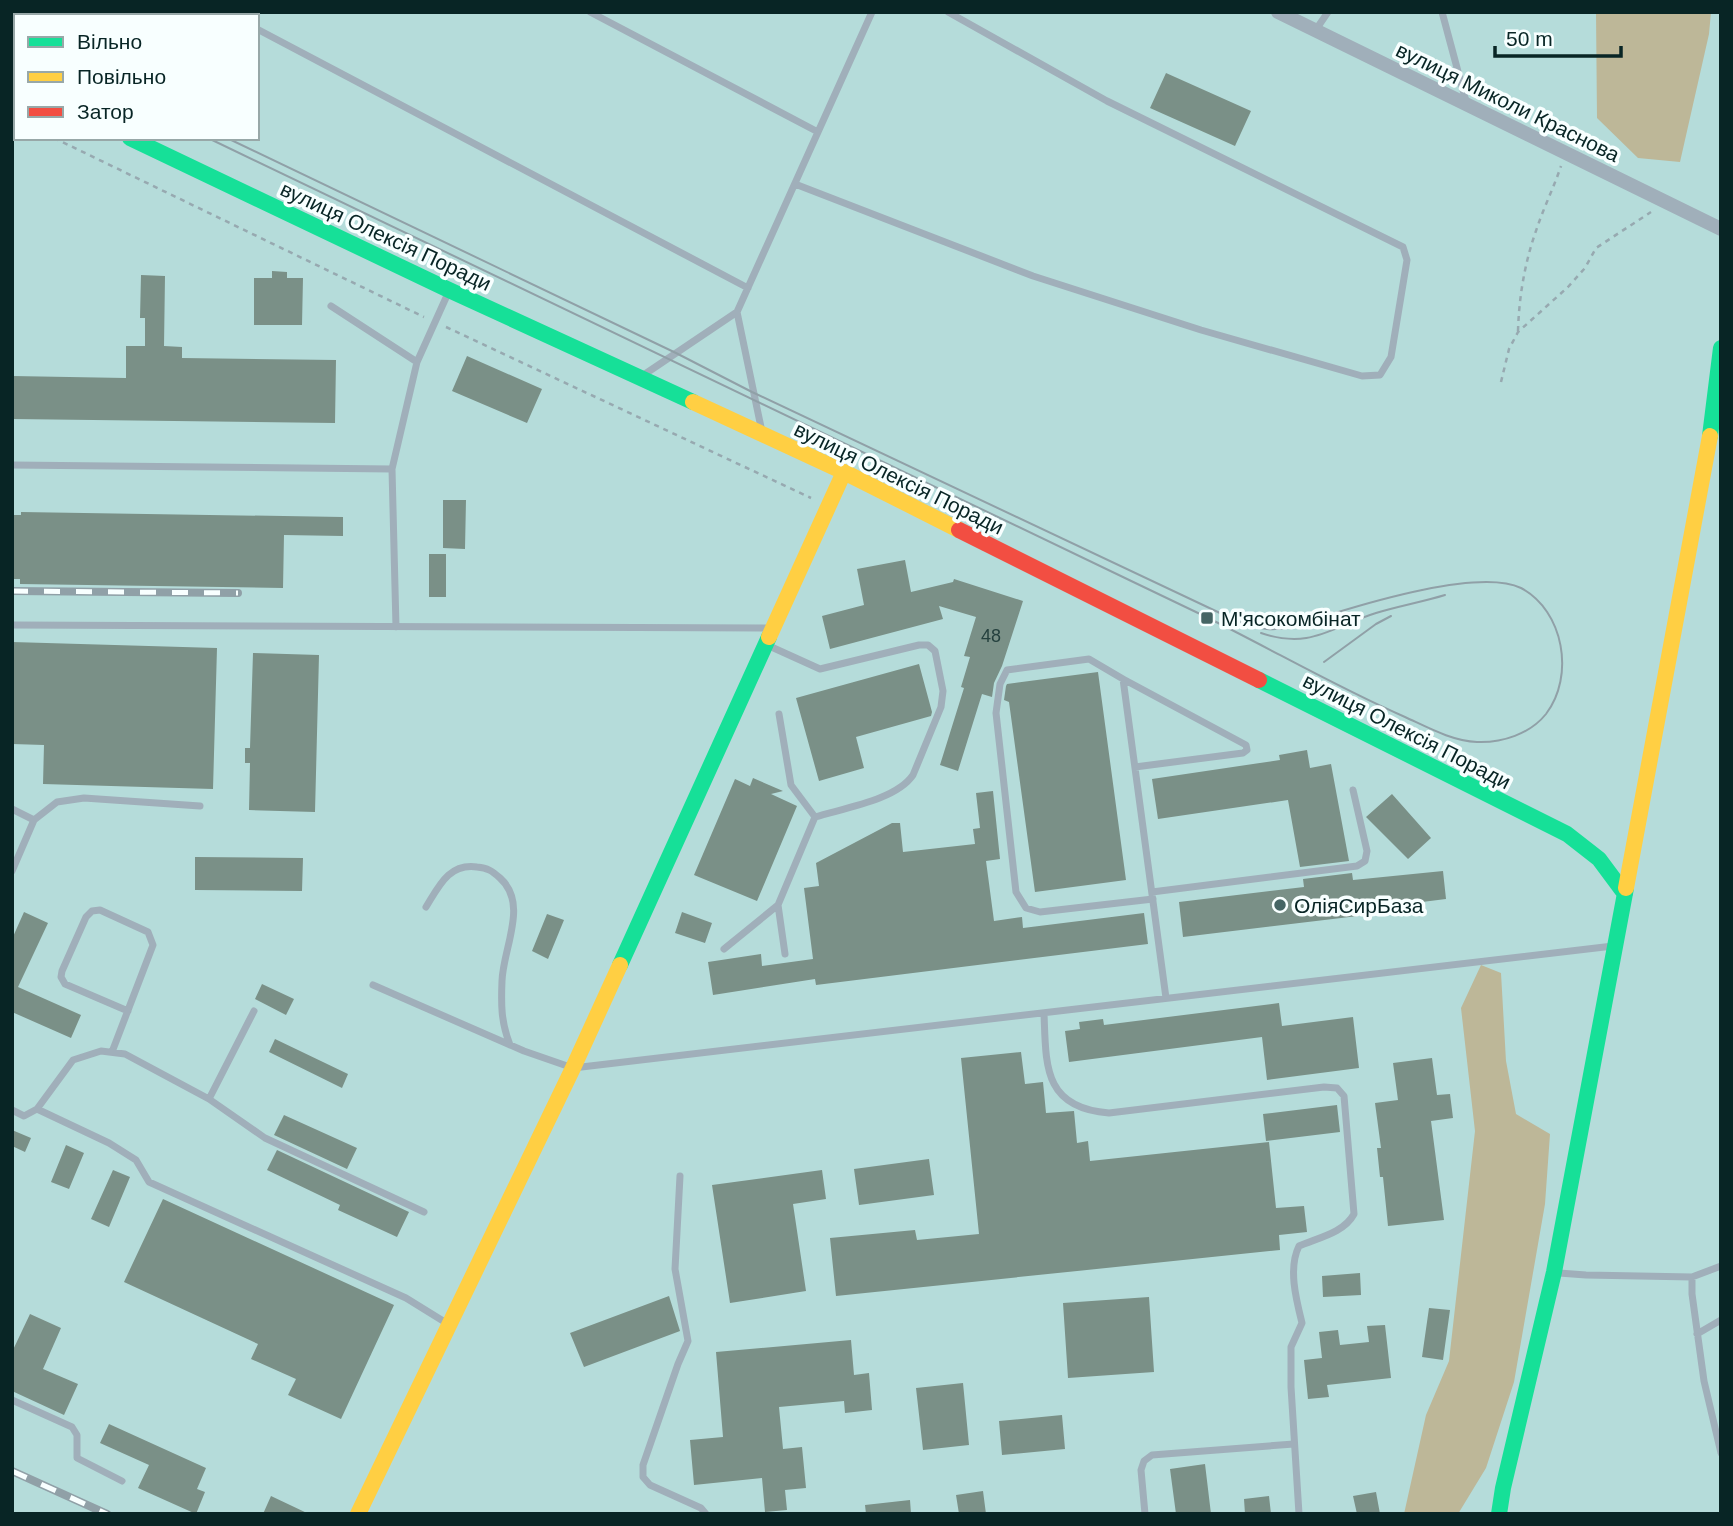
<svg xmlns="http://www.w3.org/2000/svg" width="1733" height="1526" viewBox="0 0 1733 1526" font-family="Arial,sans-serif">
<rect width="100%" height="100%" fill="#b5dcda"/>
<path fill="#bdb798" d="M1596,12h115l-2,22 -29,128 -42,-4 -41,-40z
M1481,965l20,8 5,88 10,53 34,20 -5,70 -31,178 -28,86 -28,46h-54l22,-99 23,-54 26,-230 -14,-123z"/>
<path fill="#7a9087" d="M1166,73l85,38 -16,35 -85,-38z
M272,271l15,1v6h16l-1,47h-48v-47h18z
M141,275l24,1 -1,70 18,1v11l154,2 -1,63 -323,-4v-43l114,2v-32h19v-28h-5z
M467,356l75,33 -15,34 -75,-32z
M443,500h23l-1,49 -22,-1z
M21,512l322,5v19l-59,-1 -1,53 -263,-4v-5h-8v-64h9z
M429,554h17v43h-17z
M905,560l6,32 42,-10 1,-3 69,22 -21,65 -8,17 -2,14 -10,-3 -24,77 -18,-6 24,-77 -3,-1 9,-30 -6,-1 12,-39 -37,-11 4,13 -113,30 -8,-33 42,-11 -7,-36z
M12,642l205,6 -4,141 -170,-5 1,-39 -32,-1z
M253,653l66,2 -4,157 -66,-2 1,-47h-5v-15h5z
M919,664l13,48 -1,4 -75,21 8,31 -45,13 -23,-83z
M1098,672l28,208 -91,12 -26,-190 -5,-2 2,-14 1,-2z
M1307,750l3,18 21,-4 18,97 -49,6 -12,-67 -130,19 -6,-40 128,-19 -1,-5z
M753,778l30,13 -12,3 26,12 -40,95 -63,-26 41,-96 15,7z
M993,791l7,68 -14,2 8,60 28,-4 1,11 121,-15 4,31 -332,41 -1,-6 -102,16 -5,-33 53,-8 1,12 51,-7 -9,-71 15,-2 -3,-23 76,-40h8l3,29 72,-8 -2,-15 7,-1 -4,-35z
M1392,794l39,44 -23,21 -42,-42z
M195,857l108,1 -1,33 -107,-1z
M1443,871l3,28 -64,8 1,6 -200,24 -4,-35 125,-15 -1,-8 49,-6 1,7z
M24,912l24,11 -30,64 63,28 -10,23 -59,-26v-73z
M682,912l30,11 -7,20 -30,-10z
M547,914l17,6 -16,39 -16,-8z
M262,984l32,15 -8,16 -31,-16z
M1279,1003l3,23 71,-9 6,51 -92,12 -5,-43 -193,25 -4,-31 15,-2 -1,-7 24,-3 1,6z
M275,1039l73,35 -6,14 -73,-36z
M1021,1052l4,32 18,-2 3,31 28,-2 3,32 11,-2 2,20 179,-19 7,66 28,-2 3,26 -28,3 1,15 -444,46 -6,-58 85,-8 2,10 62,-6 -18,-176z
M1432,1058l5,37 13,-1 3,24 -22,3 13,99 -56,6 -5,-49h-3l-3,-29h4l-6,-45 23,-3 -5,-37z
M1337,1105l3,27 -74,9 -3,-27z
M284,1115l73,33 -10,21 -73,-34z
M12,1130l19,8 -6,14 -13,-6z
M66,1145l18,8 -15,36 -18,-7z
M277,1150l132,62 -12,25 -59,-27 2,-5 -73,-35z
M929,1159l5,36 -75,10 -5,-36z
M113,1170l17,7 -21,50 -18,-8z
M822,1170l4,29 -33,5 13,87 -76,12 -18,-118z
M163,1199l231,106 -53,114 -53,-24 8,-16 -45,-20 7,-15 -134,-62z
M1360,1273l1,22 -38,2 -1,-21z
M669,1296l11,35 -96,36 -14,-34z
M1149,1297l5,75 -86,6 -5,-75z
M1429,1308l21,2 -7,50 -21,-3z
M30,1314l31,14 -18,41 35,15 -14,31 -52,-24v-39z
M1385,1325l6,53 -64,7 2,12 -21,2 -4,-39 18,-2 -3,-26 19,-2 2,15 29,-3 -2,-16z
M851,1340l3,35 15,-2 3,37 -27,3 -1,-12 -65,6 4,42 19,-2 4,41 -21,2 2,20 -22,2 -3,-34 -68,7 -4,-45 33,-3 -7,-85z
M963,1383l6,62 -46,5 -7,-62z
M1062,1415l3,34 -63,6 -3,-34z
M109,1424l97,44 -9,21 8,3 -9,22 -58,-26 11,-23 -49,-22z
M1205,1464l6,50h-35l-6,-45z
M983,1491l3,23h-27l-3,-19z
M1376,1492l4,22h-23l-4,-18z
M271,1496l38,18h-46z
M1269,1496l2,18h-26l-1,-15z
M910,1500l1,14h-45l-1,-9z"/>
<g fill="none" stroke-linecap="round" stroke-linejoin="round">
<path stroke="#97a9b0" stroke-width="2.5" stroke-dasharray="5 5" stroke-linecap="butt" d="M12,118l4,2
M54,138l370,179
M446,327l365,171
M1518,331c1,-35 7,-70 19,-103 7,-21 17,-41 24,-62
M1501,382l8,-33 9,-17 50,-45 17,-19 11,-20 55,-36"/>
<path stroke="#a0afba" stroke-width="7" d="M226,12l7,4
M590,12l228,120
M1442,12l25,93
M257,29l491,259
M1315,31l13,-19
M795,184l238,92 168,54 161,46 18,-1 11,-18 16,-97 -4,-13 -296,-146 -159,-89
M331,306l86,56
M642,376l95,-64
M762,432l-25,-120 135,-300
M12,465l380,4
M12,625l759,3
M396,627l-4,-158 25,-107 32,-71
M767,645l53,24 99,-24h9l7,6 8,40 -2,16 -28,68c-17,25 -69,33 -98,42l-37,88 7,49
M1123,679l-34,-20 -82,11 -7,14 -4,29 20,179 10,16 14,4 113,-13
M779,714l12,71 24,32
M1135,767l108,-14 4,-3 -1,-5 -123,-66 43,319
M12,809l22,11
M12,871l22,-51 23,-18 27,-4 116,8
M1152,892l205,-26 8,-5 2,-10 -14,-61
M426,907c13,-21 23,-44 51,-40 11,1 15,4 23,11 29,26 3,70 2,103 -1,24 -1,41 8,64
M724,949l54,-44
M373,985l151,66 49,17 1040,-122
M1044,1013c2,52 -1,95 65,100l215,-26 13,1 7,8 10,118c-10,19 -37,24 -55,32 -11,22 -3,53 3,77l-11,24v40l8,127
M112,1052l41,-107 -5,-13 -48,-22 -8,1 -6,6 -24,54 -1,6 4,7 63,27
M209,1099l45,-88
M37,1109l36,-49 28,-9 24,3 84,45 56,39 159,74
M12,1110l12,6 13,-7 72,34 27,17 13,22 257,116 42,26
M680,1176l-5,93 13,72 -10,23 -35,101v12l7,8 51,23 5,6
M1559,1273l27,2 106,2 29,-11
M1692,1277v17l12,87 17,72
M1697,1334l24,-14
M12,1400l60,27 5,8v23l45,23
M1145,1514l-4,-44 3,-9 8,-6 142,-11"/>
<path stroke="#a0afba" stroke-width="14" d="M1278,12l443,217"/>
<path stroke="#16e098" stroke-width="16" d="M130,138l319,152 244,112
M1710,436l11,-88
M1259,680l308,154 32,25 26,35
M620,965l149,-328
M1499,1514l4,-26 51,-216 72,-384"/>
<path stroke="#ffcf43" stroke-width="16" d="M12,82l4,2
M693,402l151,70 115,58
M769,637l75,-165
M1626,888l84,-452
M358,1514l215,-446 47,-103"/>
<path stroke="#f24e42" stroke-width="16" d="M959,530l300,150"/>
<path stroke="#90a0a7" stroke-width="2" d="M12,46l4,1
M208,138c331,157 660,317 990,475 70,34 136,73 207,104 22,10 47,24 72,25 25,1 53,-8 69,-28 29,-38 18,-103 -25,-126 -40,-19 -147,13 -189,26 -20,6 -43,17 -65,15 -9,-1 -19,-5 -28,-7l-487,-230 -76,-39 -449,-215
M1261,633c50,17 70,-6 115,-20 23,-7 46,-11 69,-18
M1324,662l52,-38 15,-8"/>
<g stroke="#90a0a7" stroke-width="8">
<path id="rail" d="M12,591l226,2
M12,1471l95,43"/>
</g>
<use href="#rail" stroke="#f8ffff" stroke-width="5" stroke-dasharray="16" stroke-linecap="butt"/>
</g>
<g fill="#456564" stroke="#f8ffff" stroke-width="2.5">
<rect x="1200" y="611" width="14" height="14" rx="3.5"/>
<circle cx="1280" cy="905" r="7"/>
</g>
<g text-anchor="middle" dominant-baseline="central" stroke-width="7" stroke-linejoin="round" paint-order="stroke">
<g font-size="18" fill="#24403e">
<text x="991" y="636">48</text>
</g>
<g font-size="21" fill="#082525" stroke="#f8ffff">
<text transform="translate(1508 102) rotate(26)">вулиця Миколи Краснова</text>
<text transform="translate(386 236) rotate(25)">вулиця Олексія Поради</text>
<text transform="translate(899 478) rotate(26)">вулиця Олексія Поради</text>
<text transform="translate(1407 731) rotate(27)">вулиця Олексія Поради</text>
</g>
<g font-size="21" fill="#082525" stroke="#f8ffff" text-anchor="start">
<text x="1221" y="618">М'ясокомбінат</text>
<text x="1294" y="905">ОліяСирБаза</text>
</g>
</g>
<rect width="1733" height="1526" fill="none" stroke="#082525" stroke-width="28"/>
<rect x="14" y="14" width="245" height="126" fill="#f8ffff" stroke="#98a8a8" stroke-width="2"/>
<rect x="28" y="37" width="35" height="10" fill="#16e098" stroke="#98a8a8" stroke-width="2"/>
<text x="77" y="49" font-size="21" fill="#082525">Вільно</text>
<rect x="28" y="72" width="35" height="10" fill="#ffcf43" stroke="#98a8a8" stroke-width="2"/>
<text x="77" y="84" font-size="21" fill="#082525">Повільно</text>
<rect x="28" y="107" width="35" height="10" fill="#f24e42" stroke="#98a8a8" stroke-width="2"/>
<text x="77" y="119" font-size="21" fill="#082525">Затор</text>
<path d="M1495 46v10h126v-10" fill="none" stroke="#082525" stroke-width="3.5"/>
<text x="1506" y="46" font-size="21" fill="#082525" stroke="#f8ffff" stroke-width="5" paint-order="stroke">50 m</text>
</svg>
